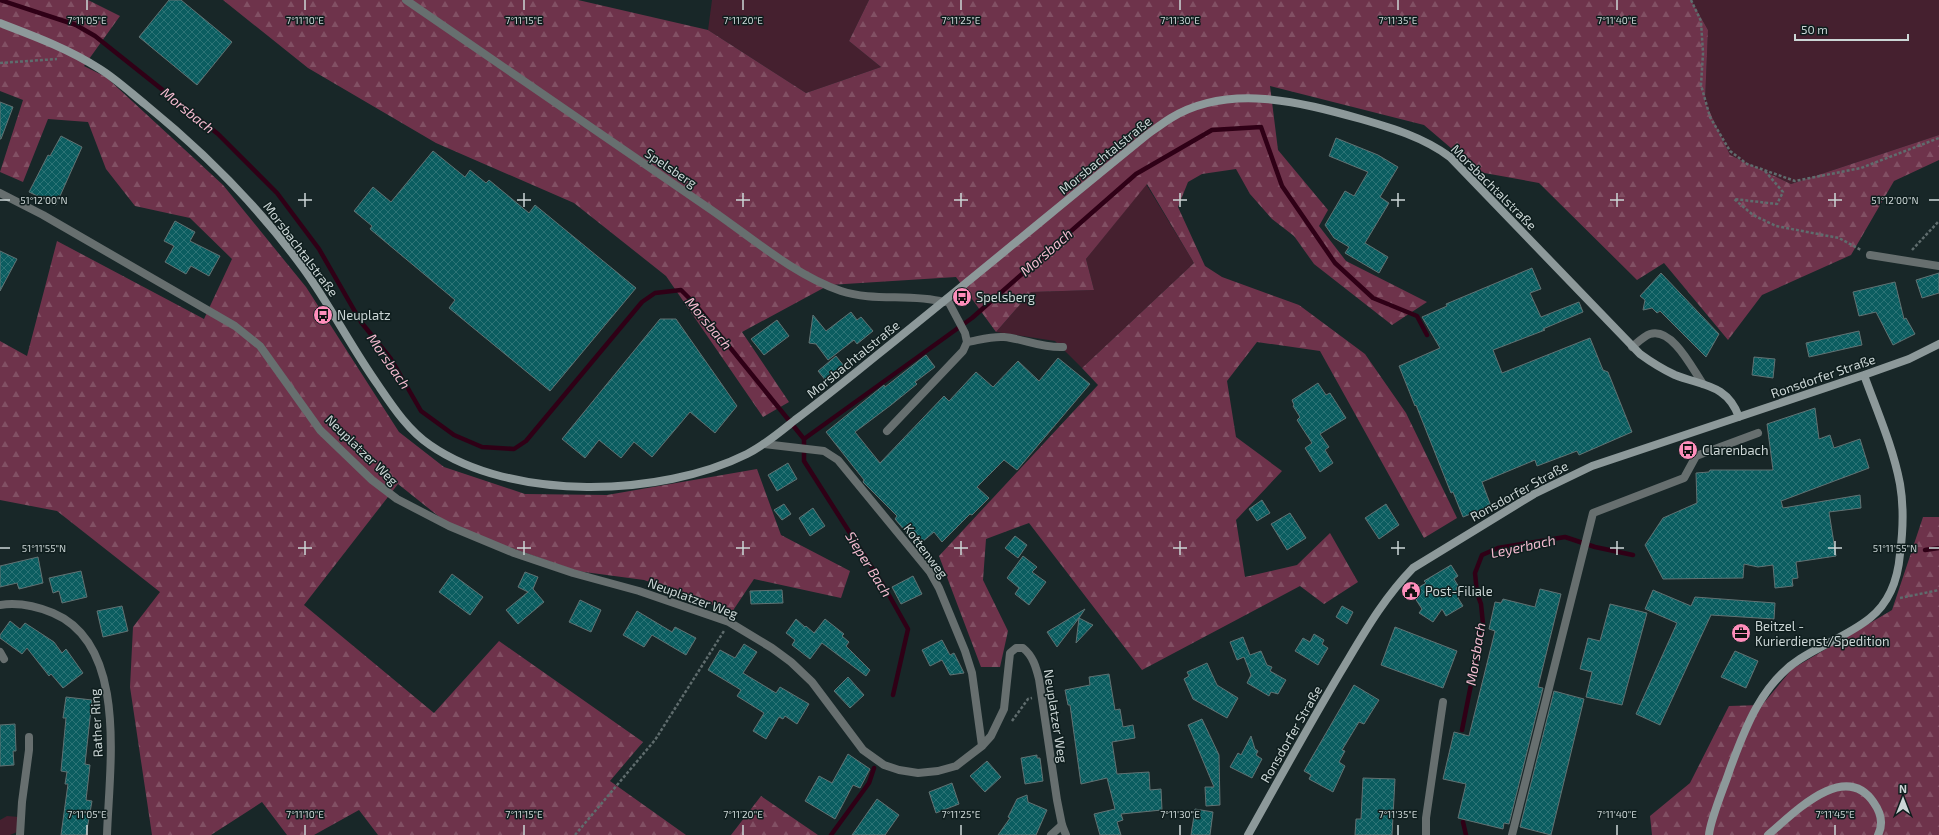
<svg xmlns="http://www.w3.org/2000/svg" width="1939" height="835" viewBox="0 0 1939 835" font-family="'Exo 2',sans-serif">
<defs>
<pattern id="forest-firs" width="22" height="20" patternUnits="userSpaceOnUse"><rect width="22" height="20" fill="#6e334b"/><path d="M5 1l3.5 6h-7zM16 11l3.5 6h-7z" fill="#825064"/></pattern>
<pattern id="building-cross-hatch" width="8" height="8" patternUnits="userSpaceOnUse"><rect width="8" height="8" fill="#0b5d60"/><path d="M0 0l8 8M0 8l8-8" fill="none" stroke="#2d7476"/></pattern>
</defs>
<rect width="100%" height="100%" fill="#182728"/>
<path fill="#45202f" d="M712,0h157l-20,41 32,26 -75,26 -98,-63z
M1691,0h248v135l-148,49 -61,-29 -25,-53 3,-72z
M1146,184l48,79 -112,105 -27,-27 -59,-9 35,-40 63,-2 -8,-31z
M7,816l12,1 -2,15 -7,3h-10v-15z"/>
<path fill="url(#forest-firs)" d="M0,0h88l32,16 -36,50 22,11 117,108 83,102 93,145 45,35 81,27 82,1 150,-26 24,66 69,36 -9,27 -87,-19 -22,33 -88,-32 -67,-9 -125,-44 -54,-43 -94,121 130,108 65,-72 144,101 -33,39 76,54h-308l-19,-25 -45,25h-27l-25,-33 -51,33h-59l-22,-148 3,-60 27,-35 -103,-81 -57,-11v-159l27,15 30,-115 147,78 28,-60 -42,-41 -55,-12 -29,-37 -18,-47 -40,-3 -25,63 -23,-10 23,-72 -23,-9z
M223,0h355l130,30 98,63 75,-26 -32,-26 20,-41h822l17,30 -3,72 25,53 61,29 148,-49v25l-45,21 -43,74 -89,40 -34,45 -64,-77 -27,17 -98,-97 -60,-11 -55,-47 -154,-39 8,64 50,60 -9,16 27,35 81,41 -35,23 -78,-61 -20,-28 -22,-17 -22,-25 -14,-25 -34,5 -14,8 -10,25 27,59 17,11 77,28 66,49 41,59 51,105 -33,20 -104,-187 -63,-9 -30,39 9,56 46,34 -46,49 9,57 52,-12 33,-32 28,49 -34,22 -24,-18 -158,84 -113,-147 -43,16 -3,41 25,51 -8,36h-19l-42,-111 159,-171 -16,-17 112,-105 -47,-79 -61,75 8,31 -63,2 -35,40 -40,-55 -127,8 -87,47 47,70 -26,15 -97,-141 -92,-73 -138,-60 -128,-75z
M1923,517h16v318h-287l-2,-19 40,-33 39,-77 33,-1 30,-36 100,-59z
M761,796l57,39h-87z"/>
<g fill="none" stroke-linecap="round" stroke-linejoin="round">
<path stroke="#2f0016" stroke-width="4.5" d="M0,0l76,25 19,11 123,98 59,59 42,56 42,73 30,37 30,52 33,24 28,12 32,2 12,-8 116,-139 13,-9 26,-3 13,13 110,136 168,-121 164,-144 76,-44 49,-3 21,59 53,77 38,35 44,18 10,19
M804,439v22l81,127 23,41 -15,66
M1925,550l14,-2
M1462,730l21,-106 -2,-20 -4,-11 -2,-20 7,-18 16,-7 67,-11 30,10 38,8
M1463,822l3,13
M831,835l38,-52 5,-15"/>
</g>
<path fill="url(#building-cross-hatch)" stroke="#617273" d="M169,0h12l51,42 -35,43 -58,-48z
M0,102l13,5 -12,32h-1z
M61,136l21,11 -26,58 -27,-13 19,-37 2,1z
M1336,138l42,17 20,12 -18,30 9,6 -24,40 23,14 -9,16 -34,-20 4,-6 -15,-9 -9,-13 20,-34 9,5 14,-24 -39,-16z
M433,151l32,26 5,-7 16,13 3,-3 40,33 6,-8 101,83 -86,103 -101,-83 6,-8 -85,-71 2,-3 -18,-15 19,-24 18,15z
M175,221l20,11 -5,9 30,15 -11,20 -18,-10 -5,8 -21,-12 9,-16 -10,-5z
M0,251l17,8 -17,32z
M1532,268l9,21 -11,4 11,24 38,-15 4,10 -40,17 2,1 -52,20 9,23 88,-35 13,32 5,2 24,60 -53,23 -2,-4 -40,15 -2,-6 -53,22 9,24 -28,11 -10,-25 -2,1 -35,-88 -1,1 -16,-40 41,-18 -18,-31 25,-11 -1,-2z
M1661,273l58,61 -13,23 -46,-46 -3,2 -5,-5 -9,2 2,-10 -5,-4z
M1939,273v20l-17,5 -6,-18z
M1895,282l9,37 2,-1 9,16 -22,11 -17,-33 -17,4 -6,-24z
M851,312l6,8 4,-3 12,14 -16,13 -3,-4 -26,20 -12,-16 -7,-1 4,-28 13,16z
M660,319h16l61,87 -22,27 -25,-21 -38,45 -18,-15 -13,16 -22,-18 -14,18 -23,-19z
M777,320l12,16 -25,19 -13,-16z
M1859,331l3,14 -53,12 -3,-14z
M926,355l9,12 -20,15 2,2 -26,21 -36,27 25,31 64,-67 5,5 27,-29 17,15 25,-26 21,20 19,-23 32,26 -73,86 -13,-10 -27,27 12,11 -17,17 -2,-1 -28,28 -8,-10 -12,10 -2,-2 -4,4 -21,-25 2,-3 -34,-34 1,-2 -38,-48 58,-47 1,2z
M836,356l8,10 -18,15 -8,-10z
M1754,357l21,2 -2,19 -21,-3z
M1318,383l8,12 4,-2 16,25 -26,16 9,13 -4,3 8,13 -13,9 -15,-24 7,-5 -15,-23 3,-3 -7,-11 1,-1 -2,-5z
M1815,408l4,31 11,-4 4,13 26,-9 9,29 -88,33 2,7 77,-13 1,13 -32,4 7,44 -40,6 2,16 -6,1 1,7 -18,2 -2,-23 -15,2 -14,-3 -1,14 -80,1 -18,-34 18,-27 34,-15 -1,-30 13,-1 1,-2h63l-6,-46z
M788,463l9,16 -20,12 -9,-16z
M1262,500l8,13 -13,8 -8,-12z
M784,504l7,10 -9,6 -8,-10z
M1386,504l13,21 -20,14 -14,-21z
M813,508l12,18 -15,10 -11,-18z
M1290,513l16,25 -19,12 -16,-26z
M1015,536l12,9 -9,13 -13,-10z
M1023,556l14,11 -5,5 14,10 -17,23 -14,-11 4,-6 -12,-10z
M38,557l5,26 -24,6 -2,-6 -17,4v-21z
M1451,565l7,11 -4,3 5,8 -3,1 4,8 -2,2 5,8 -17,10 -4,-7 -9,13 -14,-9 3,-4 -11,-17 15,-9 -2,-2z
M81,571l6,26 -25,6 -3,-12 -6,2 -4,-15z
M525,572l13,5 -5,12 11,13 -26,22 -12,-14 22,-18 -10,-5z
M452,574l31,23 -13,18 -31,-23z
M913,576l9,18 -21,10 -9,-17z
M1540,589l21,5 -23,93 5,1 -34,136 -5,-1 -1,6 -45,-11 8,-34 -23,-5 11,-47 15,4 26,-105 -6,-2 6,-27 6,1 2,-4 32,8z
M782,590l1,13 -32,1 -1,-13z
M1653,590l38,16 4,-9 80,6 -1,16 -63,-4 -51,110 -24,-11 41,-91 -32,-14z
M580,600l21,10 -10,22 -22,-10z
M1610,604l37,9 -25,92 -36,-8 6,-25 -12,-3 8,-31 12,3z
M122,606l6,25 -25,6 -6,-26z
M1342,606l11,6 -6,12 -11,-7z
M1085,609l-6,9 14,7 -17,18 3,-25 -22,29 -10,-15z
M637,611l35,21 3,-5 21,11 -10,17 -34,-20 -8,12 -21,-12z
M796,619l9,8 1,-1 8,7 11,-14 19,15 -2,2 7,6 -3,4 24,24 -4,6 -44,-33 -12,16 -18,-14 3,-5 -9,-7z
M10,621l10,8 5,-6 29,19 8,11 4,-4 17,24 -20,15 -12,-14 -2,2 -22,-28 -5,6 -22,-16v-3z
M1395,627l62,24 -14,37 -62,-23z
M1314,634l10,6 -2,4 6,4 -10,17 -23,-14 8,-13 7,4z
M1243,637l7,18 11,-4 6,14 5,2 -2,4 16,9 -8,14 -7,-2 -2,4 -22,-13 4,-8 -7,-18 -7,3 -7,-18z
M942,640l8,15 4,-2 10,20 -14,2 -8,-15 -12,6 -8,-16z
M744,644l13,8 -14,21 33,20 4,-6 29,17 -12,20 -12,-8 -2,3 -4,-2 -13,22 -13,-8 11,-18 -27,-17 4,-6 -33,-20 12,-20 15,8z
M1735,651l23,10 -12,27 -25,-11z
M1207,663l10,22 21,13 -11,20 -34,-19 -9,-20 5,-3 -2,-4z
M1109,674l6,36 5,-1 3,18 10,-2 2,13 -23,4 5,32 32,-2 1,18 11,-1 1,21 -41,4 2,6 -6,2 4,13h-21l-6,-21 21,-5 -8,-31 -26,6 -11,-79h-2l-3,-15 25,-5 -1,-8z
M848,677l16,18 -14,13 -16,-17z
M1354,685l25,15 -15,24 -5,-2 -17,28 3,1 -6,11 6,4 -12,26 -24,-13 2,-4 -7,-4z
M1554,691l30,8 -33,136 -31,-8z
M66,697l26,3 -7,64 5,1 -4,35 6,1 -6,34h-25l7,-51h-3l2,-12 -6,-1 5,-53h-3z
M1202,719l17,36 1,50 -14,1 -1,-19h9l-26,-62z
M15,724l1,27h-3l1,14 -14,1v-41z
M1251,736l4,13 3,2 -2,4 6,4 -10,19 -22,-11 8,-14 3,2z
M848,754l22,15 -10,19 -7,-3 -18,34 -30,-18 14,-25 13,7z
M1037,755v3h3l3,23 -18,3 -4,-26z
M987,761l14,16 -16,15 -15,-16z
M1363,778l32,1 -3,56h-37l1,-16h5z
M952,783l7,21 -23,9 -7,-21z
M1027,795l1,7 19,8 -11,25h-38l12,-17 -2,-1 9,-18z
M877,799l22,16 -14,20h-33z
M1195,809l18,3 -3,23h-19z"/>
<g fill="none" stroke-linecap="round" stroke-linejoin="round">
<path stroke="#5f6c6d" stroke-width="2.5" stroke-dasharray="3 2" stroke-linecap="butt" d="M1691,0l10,21 2,32 -2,32 9,32 20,34 17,13 48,17 66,-13 78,-30
M0,63l57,-4
M1765,171l18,21 -6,12 -43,-5 19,16 23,11 63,12 22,12
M1912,250l27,-29
M1900,598l39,-8
M1012,721l16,-22 4,-1
M575,835l80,-95 69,-109"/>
<path stroke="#676f6f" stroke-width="8" d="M967,342c12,-2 25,-6 37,-5 21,2 36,11 59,10
M1632,347c5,-4 12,-11 18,-13 22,-7 42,34 53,50
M887,431l76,-80 4,-9 -2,-9 -18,-34
M0,652l4,7
M1051,835l11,-10
M1426,835v-17l17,-116
M1512,835l81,-322 91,-35 12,-22 62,-23"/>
<path stroke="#676f6f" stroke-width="8" d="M406,0c101,70 202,140 304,209 41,28 84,66 131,82 33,11 69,2 103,11
M0,193l43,22 192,111 25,20 60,84 52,50 25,19 52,27 65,27 59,20 66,18 90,31 43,26 19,14 21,20 51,68 21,15 15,5 19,3 20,-2 18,-5 26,-20 9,-10 13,-27 6,-56 6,-5h7c10,8 13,19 16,31l18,121 5,25 4,10
M1870,255l69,11
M764,444l60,7 14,9 92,112 9,16 26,63 7,22 10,73
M0,605c19,-3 36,1 53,8 76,32 56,156 54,222
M20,835l2,-33 7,-52v-13"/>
<path stroke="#8d999a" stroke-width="8" d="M0,23c34,13 69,26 100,46 16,10 31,24 46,36 59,48 112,101 157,163 27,37 48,79 75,117 15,22 30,45 52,60 82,57 231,52 317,9 18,-9 33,-22 48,-34 28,-21 54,-42 81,-64 91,-73 181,-148 272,-222 7,-5 15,-11 23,-16 58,-35 129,-16 190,1 31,9 62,18 89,38l190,197c11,8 22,15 35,21 28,11 52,9 64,42
M1248,835c30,-54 60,-108 92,-162 23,-38 42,-73 73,-105l121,-74 58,-28 272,-91 45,-16 30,-15
M1709,835c1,-15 16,-50 21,-66 15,-41 32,-86 70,-110 23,-15 49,-24 70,-41 20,-16 28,-40 30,-64 3,-23 4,-47 0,-70 -7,-37 -23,-73 -36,-109
M1768,835c25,-21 77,-76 106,-32 7,10 10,20 4,32"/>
</g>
<path fill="none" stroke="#ccd6d6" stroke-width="1.5" d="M87,0v10M305,0v10M524,0v10M743,0v10M961,0v10M1180,0v10M1398,0v10M1617,0v10M305,193v14M524,193v14M743,193v14M961,193v14M1180,193v14M1398,193v14M1617,193v14M1835,193v14M0,200h10M298,200h14M517,200h14M736,200h14M954,200h14M1173,200h14M1391,200h14M1610,200h14M1828,200h14M1929,200h10M305,541v14M524,541v14M743,541v14M961,541v14M1180,541v14M1398,541v14M1617,541v14M1835,541v14M0,548h10M298,548h14M517,548h14M736,548h14M954,548h14M1173,548h14M1391,548h14M1610,548h14M1828,548h14M1929,548h10M87,825v10M305,825v10M524,825v10M743,825v10M961,825v10M1180,825v10M1398,825v10M1617,825v10M1835,825v10"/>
<defs>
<g id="bus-disc" transform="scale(1)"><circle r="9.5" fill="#fe8ebb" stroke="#0f1e1e"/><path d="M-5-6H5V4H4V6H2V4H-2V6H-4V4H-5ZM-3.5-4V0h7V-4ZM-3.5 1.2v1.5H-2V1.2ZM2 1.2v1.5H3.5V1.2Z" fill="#111"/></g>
<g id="civic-disc" transform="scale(1)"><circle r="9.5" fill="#fe8ebb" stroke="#0f1e1e"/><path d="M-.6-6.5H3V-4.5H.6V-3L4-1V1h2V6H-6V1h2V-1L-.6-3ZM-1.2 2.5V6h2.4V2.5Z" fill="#111"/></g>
<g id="office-disc" transform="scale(1)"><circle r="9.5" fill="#fe8ebb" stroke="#0f1e1e"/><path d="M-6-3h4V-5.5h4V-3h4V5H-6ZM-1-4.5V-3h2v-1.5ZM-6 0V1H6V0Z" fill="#111"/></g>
</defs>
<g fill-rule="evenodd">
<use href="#bus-disc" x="962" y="297"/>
<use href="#bus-disc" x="323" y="315"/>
<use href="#bus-disc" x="1688" y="450"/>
<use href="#civic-disc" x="1411" y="591"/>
<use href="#office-disc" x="1741" y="633"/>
</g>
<g text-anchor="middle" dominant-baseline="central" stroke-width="3" stroke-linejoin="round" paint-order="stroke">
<g font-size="13" fill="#ccd6d6" stroke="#0f1e1e">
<text transform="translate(1105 155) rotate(-39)">Morsbachtalstraße</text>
<text transform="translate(671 168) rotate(34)">Spelsberg</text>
<text transform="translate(1494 187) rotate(45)">Morsbachtalstraße</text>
<text transform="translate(301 249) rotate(53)">Morsbachtalstraße</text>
<text transform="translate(853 359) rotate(-39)">Morsbachtalstraße</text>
<text transform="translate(1823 376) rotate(-19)">Ronsdorfer Straße</text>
<text transform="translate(362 450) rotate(44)">Neuplatzer Weg</text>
<text transform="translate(1519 491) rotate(-29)">Ronsdorfer Straße</text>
<text transform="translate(926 551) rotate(53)">Kottenweg</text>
<text transform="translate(693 598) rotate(20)">Neuplatzer Weg</text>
<text transform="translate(1056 716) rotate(81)">Neuplatzer Weg</text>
<text transform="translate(96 723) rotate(-93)">Rather Ring</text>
<text transform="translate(1291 734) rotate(-60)">Ronsdorfer Straße</text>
</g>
<g font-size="13" fill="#ccd6d6" stroke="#0f1e1e" text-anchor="start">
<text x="976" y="297">Spelsberg</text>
<text x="337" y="315">Neuplatz</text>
<text x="1702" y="450">Clarenbach</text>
<text x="1425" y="591">Post-Filiale</text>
<text x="1755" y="626">Beitzel -<tspan x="1755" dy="15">Kurierdienst/Spedition</tspan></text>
</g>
<g font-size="14" font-style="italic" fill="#f5bbd0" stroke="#0f1e1e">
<text transform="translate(188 110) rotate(39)">Morsbach</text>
<text transform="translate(1046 252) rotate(-41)">Morsbach</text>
<text transform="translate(709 323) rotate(50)">Morsbach</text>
<text transform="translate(389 361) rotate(55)">Morsbach</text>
<text transform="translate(1523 546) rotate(-12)">Leyerbach</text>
<text transform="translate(869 564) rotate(58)">Sieper Bach</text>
<text transform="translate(1475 654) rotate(-81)">Morsbach</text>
</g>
</g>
<g font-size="10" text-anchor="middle" fill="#ccd6d6" stroke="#0f1e1e" stroke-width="3" stroke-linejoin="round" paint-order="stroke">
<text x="87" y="24">7°11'05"E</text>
<text x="305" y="24">7°11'10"E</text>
<text x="524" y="24">7°11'15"E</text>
<text x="743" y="24">7°11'20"E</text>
<text x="961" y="24">7°11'25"E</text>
<text x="1180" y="24">7°11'30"E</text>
<text x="1398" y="24">7°11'35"E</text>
<text x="1617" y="24">7°11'40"E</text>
<text x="44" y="204">51°12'00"N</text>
<text x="1895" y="204">51°12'00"N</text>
<text x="44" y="552">51°11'55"N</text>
<text x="1895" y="552">51°11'55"N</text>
<text x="87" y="818">7°11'05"E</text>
<text x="305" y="818">7°11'10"E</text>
<text x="524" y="818">7°11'15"E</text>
<text x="743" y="818">7°11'20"E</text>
<text x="961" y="818">7°11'25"E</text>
<text x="1180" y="818">7°11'30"E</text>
<text x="1398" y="818">7°11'35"E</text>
<text x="1617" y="818">7°11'40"E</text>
<text x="1835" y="818">7°11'45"E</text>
</g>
<g transform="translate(1903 799)" stroke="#0f1e1e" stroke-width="3" paint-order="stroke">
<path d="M0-3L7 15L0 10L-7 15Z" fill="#ccd6d6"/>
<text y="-6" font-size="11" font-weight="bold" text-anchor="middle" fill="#ccd6d6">N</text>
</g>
<path d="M1795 34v6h113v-6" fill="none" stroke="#ccd6d6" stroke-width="2"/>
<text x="1801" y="34" font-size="12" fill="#ccd6d6" stroke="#0f1e1e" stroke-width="3" paint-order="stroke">50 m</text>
</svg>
